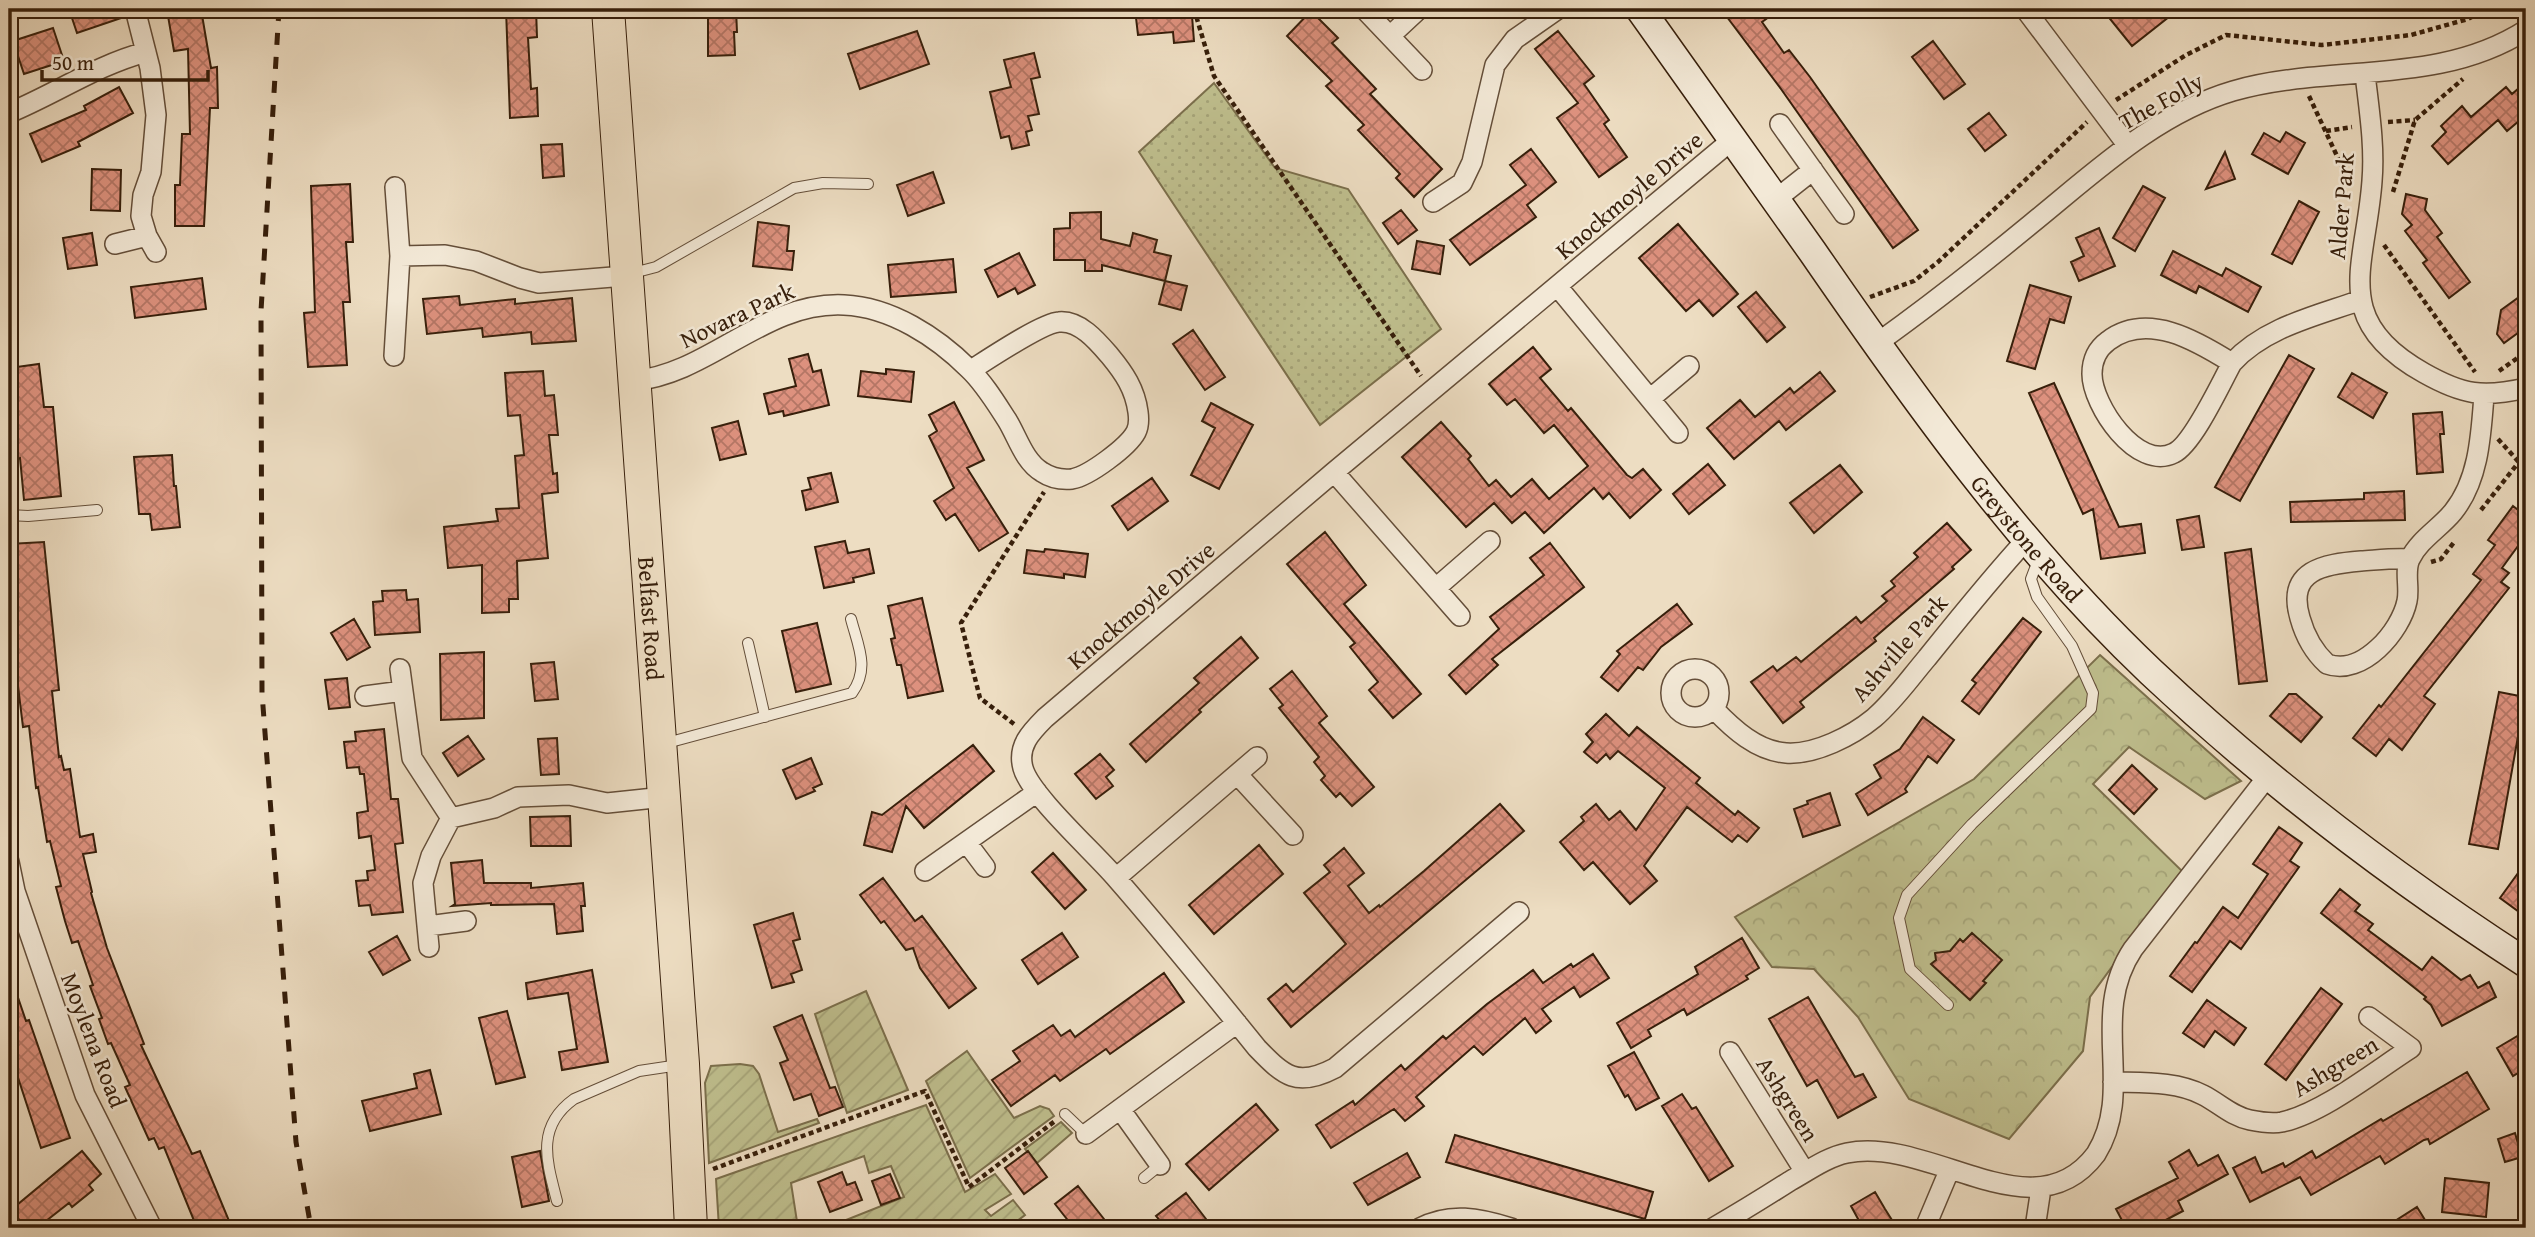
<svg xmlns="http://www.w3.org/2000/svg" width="2535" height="1237" viewBox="0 0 2535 1237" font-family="'Gentium Book Plus',serif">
<defs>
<pattern id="grass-dots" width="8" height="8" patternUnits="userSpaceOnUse" patternTransform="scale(1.75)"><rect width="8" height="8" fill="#bfbf8e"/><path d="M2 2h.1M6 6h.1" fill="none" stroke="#a5a479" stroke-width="1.8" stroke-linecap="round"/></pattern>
<pattern id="forest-crowns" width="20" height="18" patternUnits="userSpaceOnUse" patternTransform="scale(1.75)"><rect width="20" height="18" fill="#bfbf8e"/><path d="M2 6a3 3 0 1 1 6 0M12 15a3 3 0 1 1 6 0" fill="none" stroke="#a5a479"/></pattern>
<pattern id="garden-furrows" width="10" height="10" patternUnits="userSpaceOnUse" patternTransform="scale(1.75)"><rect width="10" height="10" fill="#bfbf8e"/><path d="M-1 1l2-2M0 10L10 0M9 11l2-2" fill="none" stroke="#a5a479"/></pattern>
<pattern id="building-cross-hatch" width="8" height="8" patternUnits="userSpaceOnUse" patternTransform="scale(1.75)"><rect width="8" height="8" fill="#dd917e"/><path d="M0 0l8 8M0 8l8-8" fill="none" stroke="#b47665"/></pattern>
</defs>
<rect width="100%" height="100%" fill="#edddc2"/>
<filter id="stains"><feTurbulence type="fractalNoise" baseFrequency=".00286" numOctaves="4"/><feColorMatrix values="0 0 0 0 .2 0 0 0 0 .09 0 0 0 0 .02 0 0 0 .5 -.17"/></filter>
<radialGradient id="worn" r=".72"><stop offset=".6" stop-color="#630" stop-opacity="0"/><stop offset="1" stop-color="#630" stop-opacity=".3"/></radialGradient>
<path fill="url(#grass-dots)" stroke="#7b6f4c" stroke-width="2" d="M1214,83l61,85 73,21 93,140 -121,96 -181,-273z"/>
<path fill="url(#forest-crowns)" stroke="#7b6f4c" stroke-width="2" d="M2100,655l141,126 -36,18 -76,-52 -36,37 89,87 -92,126 -7,54 -74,88 -100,-40 -51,-82 -44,-48 -42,-2 -37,-50 239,-138z"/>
<path fill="url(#garden-furrows)" stroke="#7b6f4c" stroke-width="2" d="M866,991l42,99 -61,23 -32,-99z
M967,1051l47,67 26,-12 9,3 5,7 -84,62 -44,-97z
M740,1064l13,2 6,8 19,58 39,-13 2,4 -110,40 -4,-80 6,-17z
M926,1105l39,87 30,-18 16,20 -26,16 6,6 22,-16 12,15 -17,13h-182l78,-31 -13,-31 -22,7 -5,-17 -73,27 7,45h-79l-3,-49z
M1061,1122l11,11 -35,30 -12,-14z"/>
<path fill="url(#building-cross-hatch)" stroke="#371f0b" stroke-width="2" d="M69,9h54l1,8 -47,16z
M177,9h24l10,59 6,-1 1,41h-8l-6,118h-29v-41h5l2,-51h8l-2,-85 -14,2 -7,-41z
M506,9h30l1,28 -9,1 3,51 6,-1 1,28 -28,2z
M708,9h28l1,23h-3l1,23 -27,1z
M1135,9h50l1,8 6,-1 2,25 -20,2 -1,-11 -35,3z
M1738,9h42l-18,13 22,31 5,-3 21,27 108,153 -25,18 -112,-159 -54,-72z
M2102,9h77l-47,37z
M1311,11l27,27 -6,5 44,46 -6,5 72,75 -28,28 -18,-19 4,-4 -42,-44 6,-5 -38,-39 6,-5 -45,-45z
M53,28l11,33 -40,13 -11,-33z
M917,31l12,33 -69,25 -12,-35z
M1558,31l36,45 -10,8 25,36 -5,4 23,33 -28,20 -42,-59 21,-15 -43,-54z
M1933,41l32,43 -21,15 -32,-42z
M1034,53l6,24 -9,2 8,35 -11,2 4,14 -6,2 3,13 -17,4 -3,-13 -8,2 -11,-46 21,-5 -7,-27z
M2526,82v33l-19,16 -9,-11 -50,44 -16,-18 14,-14 -5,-6 21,-20 9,11 35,-30 6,7z
M119,87l14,26 -55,29 2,4 -38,16 -12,-28 56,-24 -2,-4z
M1989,113l17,22 -21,16 -17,-22z
M2286,132l19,11 -17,31 -36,-20 12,-21 16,9z
M562,144l2,32 -21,2 -2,-33z
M1531,149l25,33 -29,23 9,12 -66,48 -20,-25 76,-55 -16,-20z
M2225,152l10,27 -29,10z
M92,169l29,1 -1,41 -29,-1z
M933,172l11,31 -36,13 -11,-31z
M350,184l3,58h-7l4,60h-7l4,63 -39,2 -4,-54 11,-1 -4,-126z
M2143,186l22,12 -30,53 -22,-13z
M2406,194l21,5 -2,11 17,23 -5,4 33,45 -21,16 -26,-35 4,-3 -22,-29 7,-6 -10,-11z
M2299,201l20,11 -27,52 -20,-10z
M1401,210l16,20 -19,14 -15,-21z
M1101,212v27l29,7 3,-13 24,7 -3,12 17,4 -6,25 -63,-16v6h-17v-11h-31v-31l16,-1v-15z
M758,222l31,4 -2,25h7l-2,19 -39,-4z
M1678,224l60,70 -25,22 -14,-16 -13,11 -47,-53z
M2099,228l16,38 -36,15 -8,-19 13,-6 -8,-18z
M92,233l5,32 -29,4 -5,-31z
M1417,241l27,5 -4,28 -28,-5z
M2173,251l49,25 4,-8 35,19 -13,25 -49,-26 -3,7 -35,-18z
M1019,253l16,32 -17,9 -3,-6 -17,9 -13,-27z
M953,259l3,33 -65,5 -3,-32z
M202,278l4,31 -71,9 -4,-31z
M1165,281l22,5 -6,24 -22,-6z
M2030,285l41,12 -7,26 -14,-4 -15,50 -28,-8z
M1756,292l29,35 -18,15 -29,-35z
M2526,292v35l-22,16 -7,-9 4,-24z
M459,296l1,9 55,-6v5l57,-6 4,43 -44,3 -1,-12 -48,5 -1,-9 -55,6 -4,-35z
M1193,330l32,47 -20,13 -32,-46z
M1533,347l18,22 -11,9 28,33 3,-3 56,67 5,3 11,-9 18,21 -31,28 -21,-25 -6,6 -9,-11 -50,45 -19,-21 -13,11 -18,-20 -28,24 -64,-70 39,-35 30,34 -3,3 21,27 7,-6 15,17 21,-18 17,20 39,-33 -34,-41 -10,8 -29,-34 -8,6 -18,-21z
M808,354l5,18 8,-2 8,35 -45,11 -1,-5 -14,3 -5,-20 32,-8 -7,-27z
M2289,355l25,14 -74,132 -25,-14z
M39,364l5,43h9l8,89 -37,4 -4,-42 -3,1 -8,-91z
M886,369l28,3 -3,30 -53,-6 3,-25 25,3z
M543,371l2,25 9,-1 4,40h-9l4,39 4,-1 1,19 -16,2 6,64 -31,3 1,38h-9v13l-27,1v-48l-34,3 -4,-41 54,-6 -2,-12 23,-1 -4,-52 9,-1 -4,-40 -12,1 -3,-43z
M1820,372l15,19 -49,39 -7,-9 -45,38 -27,-31 33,-28 15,17 35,-29 4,5z
M2352,373l35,20 -14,25 -35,-21z
M2054,383l65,144 22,-3 4,29 -44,6 -8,-50 -10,5 -54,-121z
M954,402l30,58 -17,8 41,65 -29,18 -24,-37 -9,6 -12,-19 20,-13 -25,-52 8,-5 -8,-16z
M1211,403l42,22 -34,64 -28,-14 24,-47 -13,-7z
M2442,412l2,22h-4l3,38 -26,2 -4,-60z
M738,421l8,33 -26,6 -8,-32z
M172,455l2,31h2l4,41 -28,3 -2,-16h-11l-5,-57z
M1708,464l17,21 -36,29 -16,-20z
M1840,465l22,27 -48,41 -24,-30z
M831,473l7,29 -32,8 -4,-19 9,-2 -3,-11z
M1152,478l16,23 -40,29 -16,-24z
M2404,491l1,29 -114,2 -1,-20 74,-3v-6z
M2513,506l13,10v19l-24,33 7,5 -8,9 8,6 -85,108 11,8 -33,46 -13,-11 -13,17 -23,-18 26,-33 2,2 100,-127 -8,-6 22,-29 -7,-5z
M2199,516l5,31 -22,3 -5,-30z
M1947,523l24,27 -19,17 2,2 -80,69 2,3 -76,61 4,5 -21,16 -32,-41 22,-16 4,5 19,-14 5,5 55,-45 5,6 26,-22 -5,-5 13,-10 -4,-5 27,-24 -4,-4z
M1325,532l41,53 -22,19 77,90 -28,24 -24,-28 9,-8 -28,-35 5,-4 -68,-79z
M845,541l3,12 21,-4 5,24 -21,5 1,4 -30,6 -9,-41z
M44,542l15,148 -7,1 7,66 2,-1 3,14 6,-1 10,68 13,-3 3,18 -13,2 9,38 -1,1 16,55 37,96 -3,1 51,109 8,-3 32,77h-35l-33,-81 -5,2 -5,-11 -5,2 -24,-53 5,-2 -19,-42 -3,1 -9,-25 3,-1 -12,-32 3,-1 -15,-44 -6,2 -7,-22 -9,-34 5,-1 -11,-45 -3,1 -9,-55 -2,1 -7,-62 -6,1 -9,-74 3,-1 -8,-71v-37z
M1550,543l34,44 -92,72 6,6 -32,29 -17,-19 50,-46 -9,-12 54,-42 -14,-17z
M1045,549l43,5 -3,23 -21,-3v4l-40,-5 3,-23 17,2z
M2251,549l16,132 -28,3 -14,-131z
M406,590l1,10 11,-1 2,33 -45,3 -2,-33 10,-1 -1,-10z
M922,598l21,93 -35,7 -7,-33h-4l-4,-17 -2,-9 4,-1 -7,-32z
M1677,604l15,20 -31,23 -18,23 -5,-3 -20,24 -17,-14 19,-23 -3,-3z
M2023,618l18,14 -62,82 -17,-13 14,-18 -4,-3z
M354,619l16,28 -23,13 -16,-27z
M817,623l14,61 -35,8 -14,-61z
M1241,637l17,21 -59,52 2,2 -55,50 -16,-18 69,-61 -5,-5z
M484,652v66l-43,2 -1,-66z
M554,662l4,37 -23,2 -4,-37z
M1292,671l35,45 -8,7 55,64 -22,19 -12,-13 -4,4 -15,-17 4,-4 -11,-14 5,-5 -40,-49 4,-3 -13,-16z
M347,678l3,29 -21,2 -4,-29z
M2499,692l26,5 -27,152 -29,-5z
M2289,694h7l26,23 -21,25 -31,-26z
M1606,714l23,22 8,-9 63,51 -4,5 39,32 3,-4 21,17 -12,14 -9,-7 -6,7 -45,-35 -43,59 13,15 -27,23 -37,-42 -9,8 -24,-28 24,-21 -3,-4 15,-13 13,16 11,-9 16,19 29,-42 -47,-37 -8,8 -4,-5 -9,9 -13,-11 9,-10 -7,-8z
M1923,717l31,23 -17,23 -9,-7 -23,33 2,3 -39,23 -12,-21 25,-16 -7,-13 26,-16z
M384,729l7,70h7l5,44 -8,1 8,68 -31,3 -2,-10 -11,1 -3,-25 12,-1 -1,-9 8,-1 -4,-34 -12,2 -2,-25 11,-2 -4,-37h-4l-1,-7 -12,1 -3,-26 12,-1 -1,-9z
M468,736l16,23 -26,17 -15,-23z
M557,738l2,36 -18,1 -3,-36z
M973,745l21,26 -70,57 -18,-22 -14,46 -28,-7 8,-33 10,3z
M1100,754l14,16 -8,7 7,9 -17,13 -21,-25z
M811,758l11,26 -9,4 2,3 -19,8 -13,-29z
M2132,765l25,24 -23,25 -25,-24z
M1830,793l10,32 -37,12 -9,-28 14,-5 -1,-3z
M1500,804l24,27 -233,196 -23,-28 18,-15 7,8 53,-48 -42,-51 26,-21 -6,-7 20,-17 20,25 -16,13 21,27 10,-8 1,2 44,-36z
M570,816l1,30h-40l-1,-29z
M2279,827l23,16 -12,18 9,6 -58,82 -11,-8 -38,51 -22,-16 25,-34 2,1 26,-36 15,11 30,-44 -15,-10z
M1259,845l24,29 -69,60 -25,-29z
M1053,853l33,37 -21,19 -33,-37z
M482,860l2,23h47v5l52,-5 2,23h-4l2,25 -26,3 -3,-30 -63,1v-2l-39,3 3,-2 -4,-41z
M2526,862v55l-26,-19z
M883,878l32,43 7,-5 54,72 -27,20 -29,-40 -7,-20 -7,2 -22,-29 -3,2 -21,-28z
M2340,889l20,16 -5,6 18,13 -5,6 54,40 10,-13 29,23 9,-5 8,13 11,-6 7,15 -54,29 -11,-21 -7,-6 2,-2 -105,-84z
M793,913l7,26 -7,2 9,29 -11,4 3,8 -22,6 -18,-63z
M1062,933l16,24 -40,27 -16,-24z
M1972,933l30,27 -19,21 3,2 -16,17 -39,-36 5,-4 -1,-7 15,-2 10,-12 3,3z
M397,936l13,24 -27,15 -14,-23z
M1742,938l17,30 -13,8 2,3 -61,36 -3,-6 -36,21 3,6 -20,12 -14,-25 81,-49 -3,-7z
M1593,954l16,24 -29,19 -6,-10 -32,22 9,12 -15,12 -11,-15 -42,37 -9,-9 -58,51 8,9 -19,15 -11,-12 -63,39 -15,-23 37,-24 2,4 46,-40 4,5 38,-34 3,3 41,-35 46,-34 10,13 28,-19 2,3z
M592,970l16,92 -46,8 -3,-18 18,-3 -9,-56 -40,6 -2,-16z
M1164,973l20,29 -74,52 -4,-5 -46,32 -5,-6 -44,31 -19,-26 28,-19 -7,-10 40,-26 8,11 9,-6 5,7z
M12,980l14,41 3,-1 41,118 -29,10 -32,-98v-69z
M2321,988l21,16 -56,76 -21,-16z
M1808,997l47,80 8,-3 13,23 -38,21 -21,-38 -10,6 -38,-67z
M2207,1000l39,28 -12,17 -19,-14 -11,16 -21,-14z
M507,1011l18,66 -29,7 -17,-66z
M802,1015l28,73 5,-1 8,20 -24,9 -8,-22 -17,6 -14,-37 8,-3 -14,-33z
M2521,1034l5,9v25l-13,8 -16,-28z
M1634,1052l25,46 -23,12 -8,-15 -3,2 -17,-31z
M430,1070l11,44 -71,17 -8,-30 55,-13 -3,-14z
M2467,1072l22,37 -59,35 -2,-5 -4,1 -39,24 -5,-8 -69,39 -11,-18 -50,25 -17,-34 22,-11 7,16 21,-10 2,4 27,-16 4,7 65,-39 2,2z
M1682,1094l10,15 4,-2 37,59 -24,15 -47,-75z
M1256,1104l22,26 -69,60 -23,-26z
M2515,1133l7,24 -17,5 -7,-23z
M1455,1135l198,57 -8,27 -199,-57z
M2189,1150l9,16 20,-11 10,19 -50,27 5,10 -23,12 3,5h-37l-10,-19 62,-31 -9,-16z
M82,1151l19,23 -12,11 4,5 -21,17 -3,-4 -32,25h-11l-15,-18z
M540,1151l9,50 -27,6 -10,-50z
M1028,1151l19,26 -23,17 -19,-26z
M1407,1153l13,24 -52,28 -14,-22z
M842,1172l5,13 8,-3 7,18 -32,12 -12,-30z
M890,1174l10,24 -19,7 -9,-24z
M2445,1178l44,5 -3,34 -44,-5z
M1078,1186l33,42h-37l-19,-24z
M1875,1192l10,17 12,19h-34l-12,-22z
M1186,1193l20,26 -11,9h-29l-10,-12z
M2417,1207l13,21h-46z"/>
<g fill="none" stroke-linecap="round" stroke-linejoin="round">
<g stroke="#644e39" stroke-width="12">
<path id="lane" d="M633,273l23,-6 138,-79 29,-5 45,1
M9,515l19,1 69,-6
M748,643l17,74
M663,744l189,-51c18,-25 6,-47 -1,-74
M1948,1005l-38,-36 -11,-51 8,-23 65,-71 119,-115 2,-16 -21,-47 -35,-49 -6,-18 8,-21
M1065,1114l21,20
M1144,1178l16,-13
M557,1201c-10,-39 -22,-74 17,-102l65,-28 40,-6"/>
</g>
<g stroke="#644e39" stroke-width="22">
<path id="street" d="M135,9l15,59 6,47 -5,57 -8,23 -2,21 6,20 9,16
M1364,9l58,61
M2025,9l103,137
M1390,36l29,-27
M2365,74c4,35 10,72 7,107 -6,85 -43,139 52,192 39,22 59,25 102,15
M9,113c46,-19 88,-48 137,-61
M1780,124l64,90
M1775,200l38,-30
M1433,202l29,-19 10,-21 23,-97 20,-26 43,-30
M115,244l32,-8
M400,256l45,-1 31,6 44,17 19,5 86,-7
M1557,286l121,147
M1876,344c53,-38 104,-78 155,-120 62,-50 124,-110 202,-133 97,-28 204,-4 293,-61
M394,356l6,-100 -5,-69
M2232,363c-11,20 -39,81 -58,90 -37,19 -82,-48 -82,-79 0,-13 5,-25 16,-33 39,-30 89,0 124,22 33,-36 84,-47 129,-63
M633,381c77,-7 131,-80 211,-76 47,2 93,32 125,64 15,14 27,34 38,51 11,18 17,41 35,52 9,6 20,8 30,7 17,-3 56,-32 64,-47 3,-6 3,-13 2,-20 -3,-23 -14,-39 -28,-56 -12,-14 -30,-36 -51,-34 -17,1 -72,38 -88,48
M1651,398l38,-32
M1334,472l126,144
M2409,559c-16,-1 -32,1 -48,2 -37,3 -75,9 -61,57 5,18 14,34 27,46 35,13 74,-33 80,-63 3,-13 -3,-30 3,-42 9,-19 30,-31 43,-47 26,-32 28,-77 31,-117
M1437,587l53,-46
M1671 693a24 24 0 1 1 48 0a24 24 0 1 1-48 0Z
M400,669l12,89 39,60
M365,696l38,-5
M1714,709c19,20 43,42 72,44 29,2 66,-17 88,-35 20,-17 36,-40 53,-60 33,-41 65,-81 100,-119
M1237,774l56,61
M967,843l18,24
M9,862l6,29 70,204 67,133
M925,871l112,-79
M1116,878l141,-121
M1519,912l-184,156c-38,20 -51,8 -78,-20 -46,-57 -92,-114 -141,-170 -20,-24 -86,-83 -93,-110 -6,-22 8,-36 22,-50l289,-246 398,-332
M428,926l38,-5
M429,947l-6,-64 8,-27 20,-38 43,-10 24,-11 51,-2 38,8 57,-6
M1730,1052l75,120
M2113,1082c30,1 63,-1 90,13 16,8 28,21 47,25 10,2 21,4 32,2 41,-9 93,-51 129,-74l-42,-31
M1120,1109l40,56
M1086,1134l151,-111
M1420,1228c30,-16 59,-10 91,0
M1713,1228c26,-15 52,-31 77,-47 18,-10 37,-24 57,-28 84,-17 187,84 249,1 40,-64 -8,-138 37,-205l135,-173
M1925,1228l24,-57
M2035,1228l5,-33"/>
</g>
<g stroke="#371f0b" stroke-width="31">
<g id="secondary">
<path id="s1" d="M1640,9c57,81 115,161 172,242 102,148 208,297 339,421 116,109 242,205 375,291"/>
</g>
</g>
<g stroke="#371f0b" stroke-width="34">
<g id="primary">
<path id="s2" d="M608,9l75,1055 8,164"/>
</g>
</g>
<path stroke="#371f0b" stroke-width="4.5" stroke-dasharray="5 3.5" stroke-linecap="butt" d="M1194,9l20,67 207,300
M2309,96l42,90
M2116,100l70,-45 40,-20 96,10 89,-10 57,-16 18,-10
M2388,122l27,-2
M2326,131l26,-4
M2393,192l22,-72 48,-41
M2384,245l91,127
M1870,297l44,-16 24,-19 149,-140
M2499,371l27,-19
M2498,439l28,31
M2481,510l45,-57
M2431,562l10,-3 14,-18
M1014,724l-34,-26 -19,-75 83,-131
M713,1169l212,-78 44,96 86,-66"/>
<use href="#lane" stroke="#f3e9d7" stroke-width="10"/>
<use href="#street" stroke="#f3e9d7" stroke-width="19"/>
<use href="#secondary" stroke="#f3e9d7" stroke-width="28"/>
<use href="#primary" stroke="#edddc2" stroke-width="32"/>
<path stroke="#371f0b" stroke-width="5" stroke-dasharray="12 12" stroke-linecap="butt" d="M279,9l-18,302 1,382 34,449 15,86"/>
</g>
<g text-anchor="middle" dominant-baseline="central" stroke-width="5" stroke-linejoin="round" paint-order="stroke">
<g font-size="24" fill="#371f0b" stroke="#f3e9d7">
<text transform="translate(2161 101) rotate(-29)">The Folly</text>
<text transform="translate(1629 195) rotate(-40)">Knockmoyle Drive</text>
<text transform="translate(2341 206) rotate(-85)">Alder Park</text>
<text transform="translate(737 315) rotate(-25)">Novara Park</text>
<text stroke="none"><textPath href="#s1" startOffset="656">Greystone Road</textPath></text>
<text transform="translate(1141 605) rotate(-40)">Knockmoyle Drive</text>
<text stroke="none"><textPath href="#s2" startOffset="611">Belfast Road</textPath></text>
<text transform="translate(1899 648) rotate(-49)">Ashville Park</text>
<text transform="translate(94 1040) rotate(69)">Moylena Road</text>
<text transform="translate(2335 1066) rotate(-31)">Ashgreen</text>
<text transform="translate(1788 1099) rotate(58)">Ashgreen</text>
</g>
</g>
<rect width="2535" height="1237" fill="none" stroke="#edddc2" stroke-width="35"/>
<rect x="10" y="10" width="2514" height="1216" fill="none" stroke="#371f0b" stroke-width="3.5"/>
<rect x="18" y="18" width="2500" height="1202" fill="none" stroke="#371f0b" stroke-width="2"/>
<path d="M42 70v10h166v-10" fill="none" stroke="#371f0b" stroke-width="3.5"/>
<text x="52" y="70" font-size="21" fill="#371f0b" stroke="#f3e9d7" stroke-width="5" paint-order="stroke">50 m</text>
<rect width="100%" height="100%" filter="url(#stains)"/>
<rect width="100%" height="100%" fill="url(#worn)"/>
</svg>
